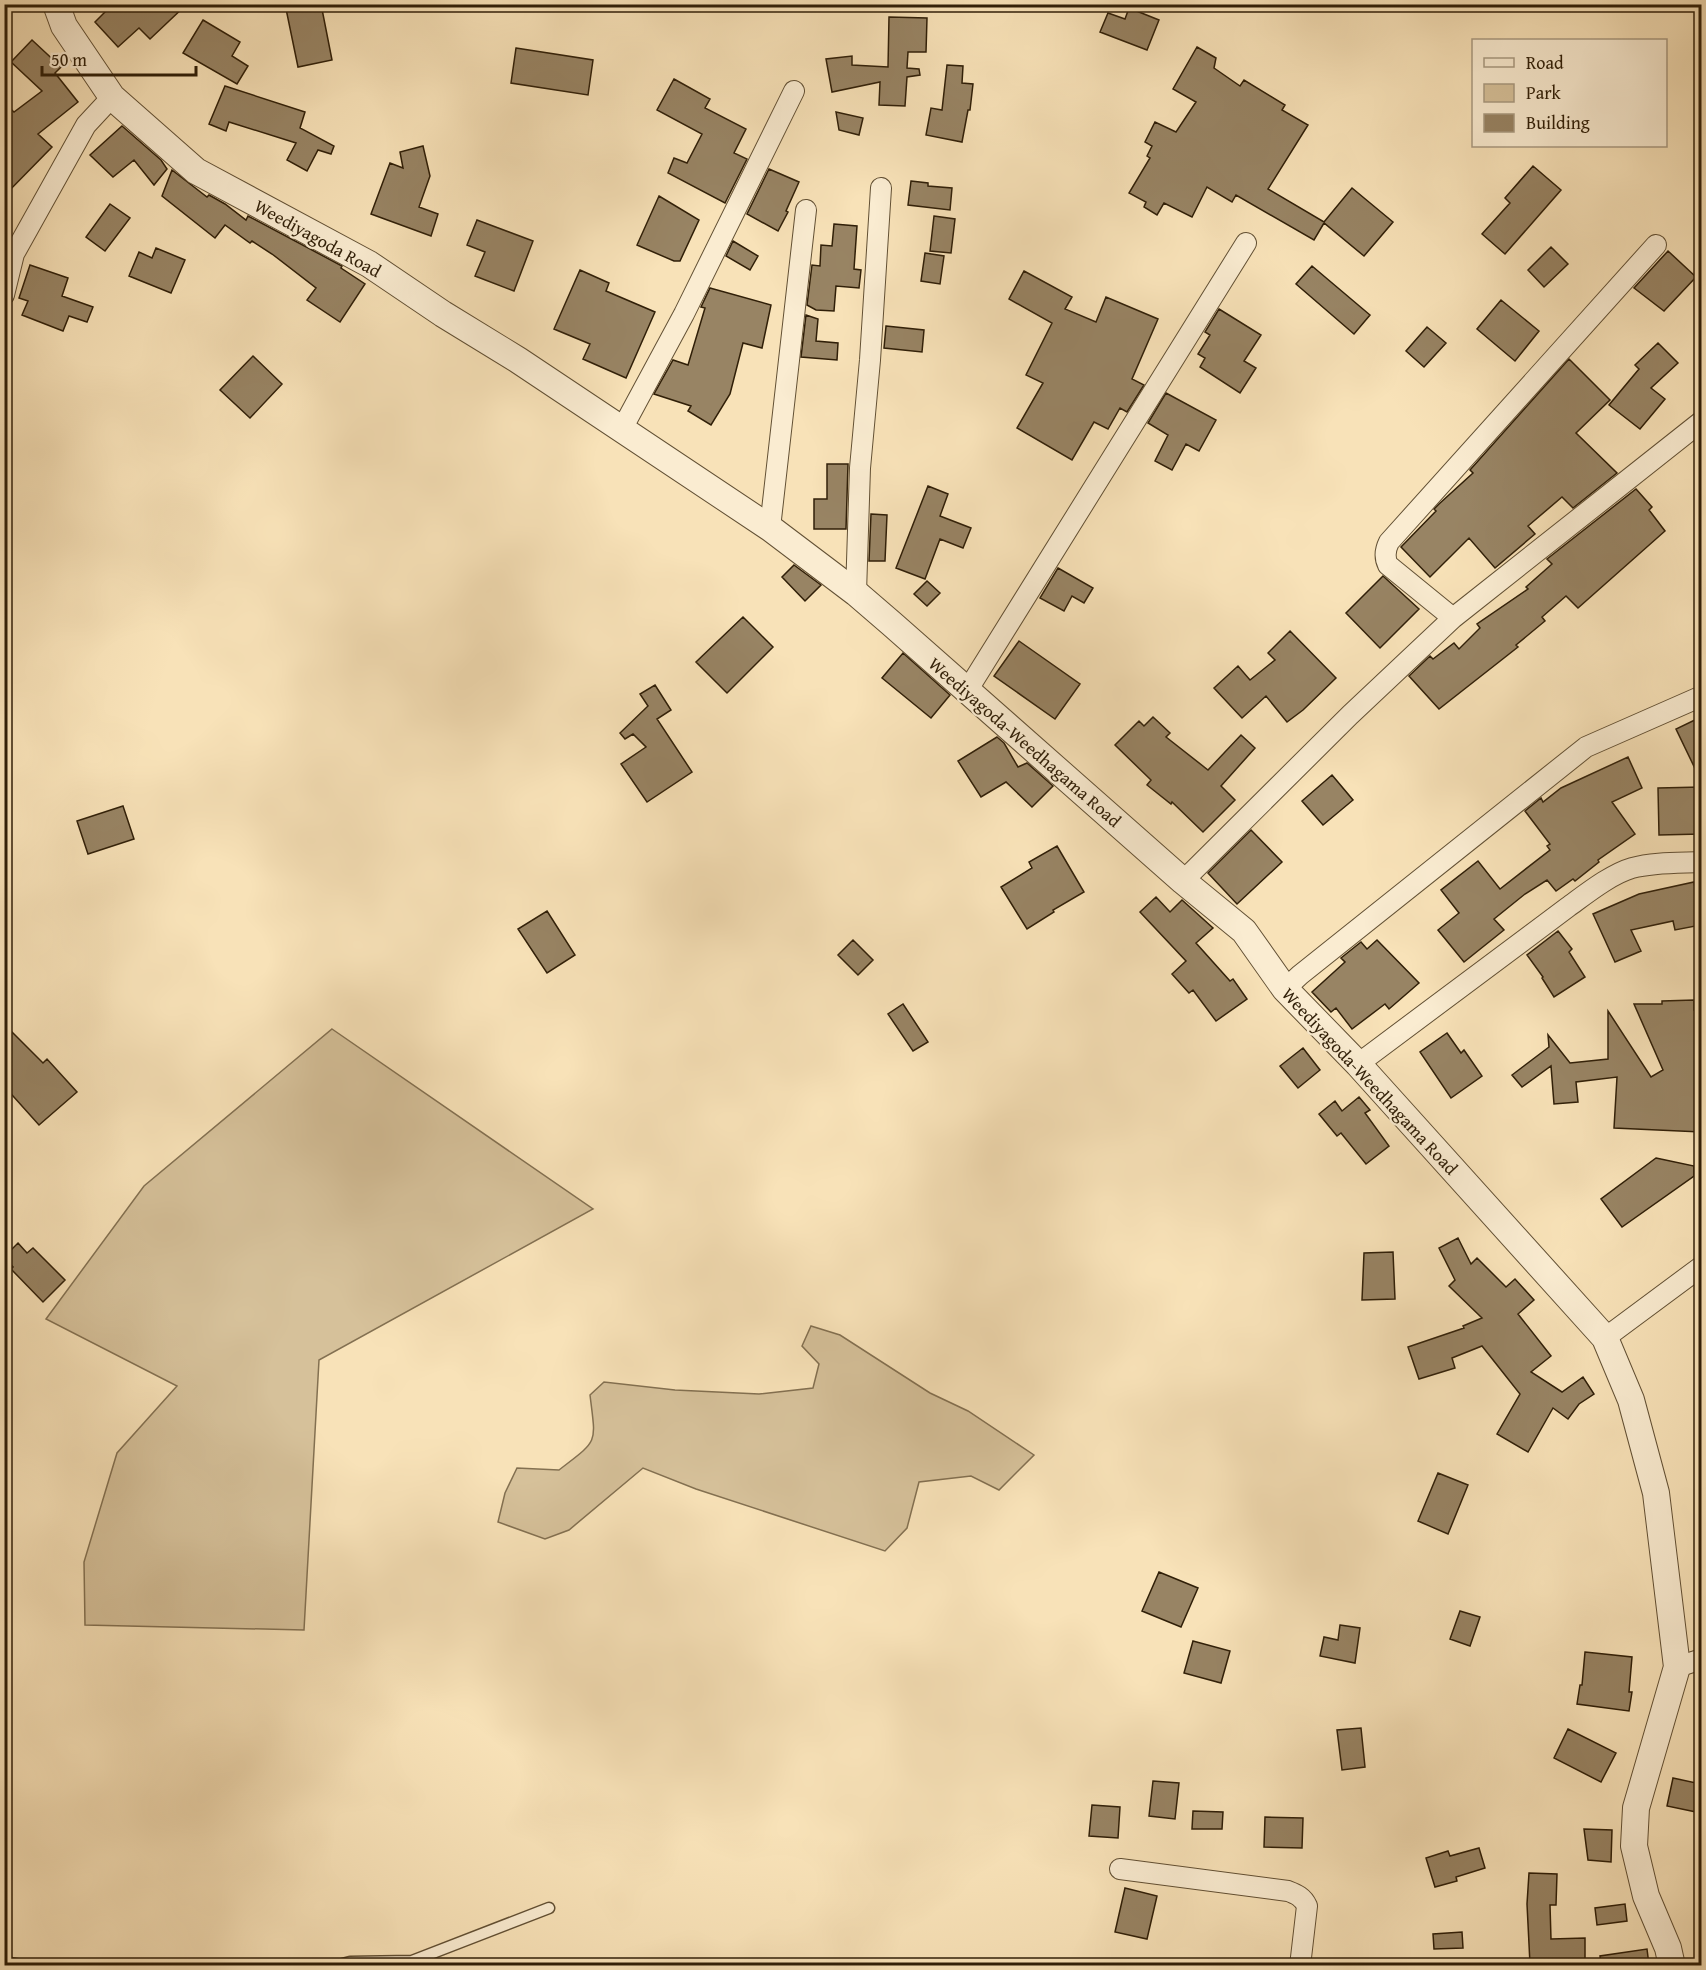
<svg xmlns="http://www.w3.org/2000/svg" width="1706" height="1970" viewBox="0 0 1706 1970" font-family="'Gentium Book Plus',serif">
<rect width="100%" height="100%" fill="#f8e2b8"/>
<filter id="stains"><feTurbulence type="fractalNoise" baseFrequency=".00333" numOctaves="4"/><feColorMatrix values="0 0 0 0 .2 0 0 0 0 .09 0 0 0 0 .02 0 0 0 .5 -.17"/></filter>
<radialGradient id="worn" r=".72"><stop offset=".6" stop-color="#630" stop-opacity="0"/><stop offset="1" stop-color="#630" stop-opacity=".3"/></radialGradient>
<path fill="#d6c19a" stroke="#837051" stroke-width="1.5" d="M332,1029l261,180 -274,151 -15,270 -219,-5 -1,-63 33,-109 60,-67 -131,-67 98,-133z
M811,1326l29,9 90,58 38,18 66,44 -35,35 -28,-14 -52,6 -12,46 -22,23 -189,-62 -53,-21 -74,62 -24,9 -47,-17 7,-29 12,-25 42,2c40,-31 37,-25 31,-75l14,-13 71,8 84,4 54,-6 6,-24 -17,-18z"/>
<path fill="#988464" stroke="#301f08" stroke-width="1.5" d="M113,4h74l-37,35 -11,-11 -21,19 -23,-25z
M285,4h36l11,56 -34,7z
M1129,8l30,12 -12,30 -47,-18 8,-19 17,6z
M889,17l38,1 -1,34h-18l-1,16 12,1 1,6 -13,2 -2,29 -26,-1 1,-23 -48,10 -6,-33 26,-3v9l36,2z
M203,20l37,22 -8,14 16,10 -11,18 -54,-31z
M32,40l29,27 -6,6 23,29 -40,32 14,13 -48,49v-93l10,9 28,-21 -31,-29z
M1197,47l19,11 -2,10 26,18 4,-6 41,25 -3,5 26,15 -40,64 56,33 28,-34 41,34 -29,34 -40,-33 -10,17 -78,-45 -4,7 -25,-15 -15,30 -28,-14 -7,12 -13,-8 2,-5 -17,-9 21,-35 -3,-2 5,-10 -7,-4 10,-20 21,10 20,-30 -23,-13z
M516,48l77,12 -5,35 -77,-12z
M947,65l16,1 -1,17 11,1 -3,26h-2l-6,32 -36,-7 5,-27 11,2z
M674,79l36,20 -5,9 41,21 -12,24 13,6 -22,44 -57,-30 6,-15 13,5 15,-29 -45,-24z
M225,86l80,26 -5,16 34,18 -3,8 -13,-4 -11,21 -20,-11 9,-17 -67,-21 -3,9 -17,-7z
M836,112l27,6 -4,17 -20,-5z
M122,126l39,34 6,9 -13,16 -20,-25 -21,17 -23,-22z
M423,146l7,30 -11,31 19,7 -7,22 -60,-22 19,-51 13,5 -3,-16z
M1533,166l28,24 -56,64 -23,-20 28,-31 -5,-5z
M769,169l30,13 -13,29 2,1 -10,19 -31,-17z
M172,170l35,27 2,-2 16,9 21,16 2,-4 94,50 -1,2 24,16 -25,38 -33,-22 9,-12 -44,-34 -20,-13 -2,2 -25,-18 -10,13 -53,-42z
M911,181l17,2v3l24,2 -2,22 -42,-5z
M659,196l40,24 -19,41h-6l-37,-16z
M110,204l20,14 -25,33 -19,-14z
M934,216l21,3 -4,34 -21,-2z
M477,220l56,21 -19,50 -39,-15 10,-24 -18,-7z
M834,224l23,2 -3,43 7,1 -2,18 -23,-2 -2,25 -18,-1 -9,-5 5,-40 8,1 1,-21 11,1z
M733,241l25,15 -8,14 -24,-14z
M1551,247l17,17 -24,23 -16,-17z
M156,248l29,12 -14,33 -42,-17 10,-24 13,6z
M1668,251l28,26 -32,34 -30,-23z
M925,253l19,3 -4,28 -19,-3z
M30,265l38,13 -6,18 31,11 -6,15 -18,-6 -6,15 -41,-16 6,-14 -9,-3z
M1312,266l58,49 -16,19 -58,-50z
M580,270l29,13 -3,8 49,21 -29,66 -43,-19 7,-15 -36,-15z
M1024,271l48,26 -7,12 31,13 10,-25 52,22 -26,60 12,6 -17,27 -7,-4 -12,21 -14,-7 -22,38 -55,-32 26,-45 -17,-8 26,-52 -43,-24z
M710,288l61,17 -9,43 -19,-5 -13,51 -19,31 -23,-14 3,-5 -37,-12 19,-34 15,5 17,-57 -4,-1z
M1501,300l38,31 -24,30 -38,-32z
M1219,309l42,26 -17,26 12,7 -16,25 -40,-26 5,-9 -7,-4 12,-19 -5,-3z
M806,315l12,4 -2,22 22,2 -1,17 -36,-3z
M886,326l38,4 -2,22 -38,-4z
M1427,327l19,16 -22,24 -18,-16z
M1658,343l20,20 -27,25 14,11 -25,30 -31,-24 30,-36 -4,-4z
M253,356l29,28 -32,34 -30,-28z
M1569,359l41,41 -34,33 41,40 -44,35 -11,-11 -34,29 7,8 -40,34 -26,-30 -39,39 -29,-30 35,-36 -2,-2 5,-5 34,-31 -3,-3z
M1166,393l50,27 -17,31 -13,-7 -14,26 -17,-9 13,-26 -20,-12z
M827,464h21l-2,65h-32v-30h13z
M928,486l20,8 -8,22 31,12 -8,20 -23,-9 -15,40 -29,-11z
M1636,489l16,18 -3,3 16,21 -87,77 -12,-12 -24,21 3,4 -29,24 2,2 -79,62 -30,-33 21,-20 3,3 21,-16 5,6 21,-21 -3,-4 51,-35 -2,-2 26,-23 -5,-5z
M871,514l16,1 -2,46h-16z
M794,565l27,20 -16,16 -23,-24z
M1058,568l35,20 -9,15 -12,-7 -8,15 -24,-13z
M1383,576l36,33 -39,39 -34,-35z
M927,581l13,12 -13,13 -13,-12z
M743,617l30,30 -46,46 -31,-31z
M1290,631l46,47 -33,32 -16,12 -21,-26 -24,22 -28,-30 24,-22 12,14 25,-20 -7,-7z
M1019,641l61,43 -25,35 -61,-43z
M903,653l47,42 -19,23 -49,-40z
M655,685l16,25 -14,9 35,53 -45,30 -26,-38 25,-17 -13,-13 -8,5 -5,-6 28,-27 -8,-12z
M1153,717l17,16 -4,4 42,33 33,-35 14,13 -34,38 14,14 -32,32 -31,-30 -1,2 -24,-19 4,-5 -36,-35 24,-24 5,5z
M1701,717v64l-25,-52z
M997,737l7,6 14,24 9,-4 26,23 -21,21 -26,-25 -25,15 -23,-36z
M1628,757l14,31 -30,14 23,32 -37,26 1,2 -24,19 -2,-2 -17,12 -9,-11 -22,14 -31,25 10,11 -40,32 -26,-32 21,-17 -18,-23 37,-29 22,28 50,-39 -3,-4 3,-2 -25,-33 16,-13 2,4 18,-14z
M1332,775l21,25 -30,25 -21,-24z
M1701,787v47l-42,1 -1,-47z
M123,806l11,33 -46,15 -11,-33z
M1251,830l31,32 -45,42 -29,-31z
M1057,846l27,46 -31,18 1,2 -27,17 -26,-42 31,-19 -3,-6z
M1694,882l7,43 -26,5 -2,-9 -42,9 10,21 -26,11 -22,-48 46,-20z
M1156,897l14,15 12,-12 31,28 -17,15 34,38 3,-2 14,20 -31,22 -23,-31 -4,3 -17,-19 14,-13 -46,-49z
M547,911l28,44 -28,18 -29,-44z
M1558,931l14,18 -3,3 16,25 -31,20 -12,-19 1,-1 -16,-22z
M853,940l20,20 -15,15 -20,-20z
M1377,940l42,43 -30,26 -4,-5 -33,25 -16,-21 -5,4 -19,-20 33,-30 -4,-4 20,-16 6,7z
M1694,1000v10h7v122l-87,-4 3,-51 -41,5 2,20 -24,2 -3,-38 -29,21 -10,-12 37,-28 -1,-12 22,28 38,-4v-48l43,66 12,-7 -29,-66h28v-3z
M903,1004l25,38 -15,9 -25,-37z
M4,1024l39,39 4,-4 30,33 -38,33 -35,-39z
M1447,1033l14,20 3,-3 18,26 -31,22 -31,-46z
M1303,1048l17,22 -22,18 -18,-22z
M1359,1097l11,13 -5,3 24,33 -23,18 -25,-31 -4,3 -18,-22 16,-13 7,10z
M1656,1158l38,8v10l-72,51 -21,-28z
M1458,1238l13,26 6,-6 29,29 9,-8 19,21 -16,14 33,42 -20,16 31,20 21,-15 11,17 -15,10 -11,15 -15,-11 -25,44 -31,-18 23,-40 -38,-48 -30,12 3,10 -36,11 -11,-32 56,-19 -1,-2 19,-8 -33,-32 6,-6 -16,-32z
M18,1243l9,10 6,-5 32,32 -22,22 -32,-33 2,-2 -9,-10z
M1393,1252l2,47 -33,1 2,-47z
M1438,1473l30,12 -20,49 -30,-13z
M1159,1572l39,16 -17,39 -39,-16z
M1460,1611l20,6 -10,29 -20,-7z
M1340,1625l20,3 -5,35 -35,-7 4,-19 14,3z
M1193,1641l37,10 -9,32 -37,-10z
M1585,1652l47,5 -3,35h3l-3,19 -52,-7 3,-19h2z
M1361,1728l4,39 -23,3 -5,-40z
M1568,1729l48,24 -15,29 -47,-24z
M1673,1778l28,6v29l-34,-7z
M1153,1781l26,2 -4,36 -26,-3z
M1092,1805l28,2 -2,31 -29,-2z
M1193,1811l30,1 -1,17h-30z
M1265,1817l38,1 -1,30 -38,-1z
M1584,1829l28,1 -1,32 -23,-2z
M1479,1848l6,20 -29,9 1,4 -22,6 -9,-29 22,-7 2,5z
M1529,1873l28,1 -1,31h-6l1,34 34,-1v24l-55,2 -3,-60z
M1125,1888l32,8 -10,43 -32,-7z
M1625,1904l2,17 -30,4 -2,-17z
M1462,1932l1,16 -29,1 -1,-15z
M1647,1949l2,16h-48l-1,-9z"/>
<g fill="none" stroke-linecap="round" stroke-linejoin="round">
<g stroke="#625034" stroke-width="13">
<path id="service" d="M4,1962l22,4
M335,1966l15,-4 62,-1 137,-53"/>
</g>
<g stroke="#625034" stroke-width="22">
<path id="minor" d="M4,295l10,-41 72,-129 26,-28
M622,429l62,-115 110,-223
M770,528l36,-318
M856,593l4,-125 10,-108 11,-172
M1453,618l-65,-53c-4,-8 -3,-15 1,-23l267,-297
M967,691l279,-448
M1183,881l167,-166 103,-97 249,-197
M1285,989l15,-14 286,-228 116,-51
M1358,1064l210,-157c18,-13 43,-33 64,-39 22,-6 47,-5 70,-6
M1605,1338l97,-72
M1677,1667l25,-8
M1120,1869l168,22c8,3 15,6 19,15l-7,60"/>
</g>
<g stroke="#625034" stroke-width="28">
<path id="tertiary" d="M56,4l8,22 48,71 84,74 173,93 74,50 75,46 252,168 86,65 36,31 291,257 61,50 41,58 73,75 247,274 26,62 25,93 21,174 -41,141 -2,38 12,50 22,52 4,18"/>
</g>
<use href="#service" stroke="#faecd1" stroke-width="10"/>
<use href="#minor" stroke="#faecd1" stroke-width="20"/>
<use href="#tertiary" stroke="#faecd1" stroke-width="26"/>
</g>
<g text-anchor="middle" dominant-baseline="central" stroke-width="4.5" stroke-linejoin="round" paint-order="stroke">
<g font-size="18" fill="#301f08" stroke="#faecd1">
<text transform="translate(318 238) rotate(29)">Weediyagoda Road</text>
<text transform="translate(1025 742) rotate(41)">Weediyagoda-Weedhagama Road</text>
<text transform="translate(1370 1081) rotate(47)">Weediyagoda-Weedhagama Road</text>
</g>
</g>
<rect width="1706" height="1970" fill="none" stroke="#f8e2b8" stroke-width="24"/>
<rect x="6" y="6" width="1694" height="1958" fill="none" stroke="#301f08" stroke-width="3"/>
<rect x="12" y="12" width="1682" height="1946" fill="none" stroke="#301f08" stroke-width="1.5"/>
<rect x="1472" y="39" width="195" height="108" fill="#faecd1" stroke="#a99a81" stroke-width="1.5"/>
<rect x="1484" y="58" width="30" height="9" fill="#faecd1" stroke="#a99a81" stroke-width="1.5"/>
<text x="1526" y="69" font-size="18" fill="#301f08">Road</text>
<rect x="1484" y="84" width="30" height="18" fill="#d6c19a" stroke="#a99a81" stroke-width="1.5"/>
<text x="1526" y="99" font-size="18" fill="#301f08">Park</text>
<rect x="1484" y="114" width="30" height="18" fill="#988464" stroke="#a99a81" stroke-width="1.5"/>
<text x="1526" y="129" font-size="18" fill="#301f08">Building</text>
<path d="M42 66v9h154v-9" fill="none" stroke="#301f08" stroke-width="3"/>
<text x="51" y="66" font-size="18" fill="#301f08" stroke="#faecd1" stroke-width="4.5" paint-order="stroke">50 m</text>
<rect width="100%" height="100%" filter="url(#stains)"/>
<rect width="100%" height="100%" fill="url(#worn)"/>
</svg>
